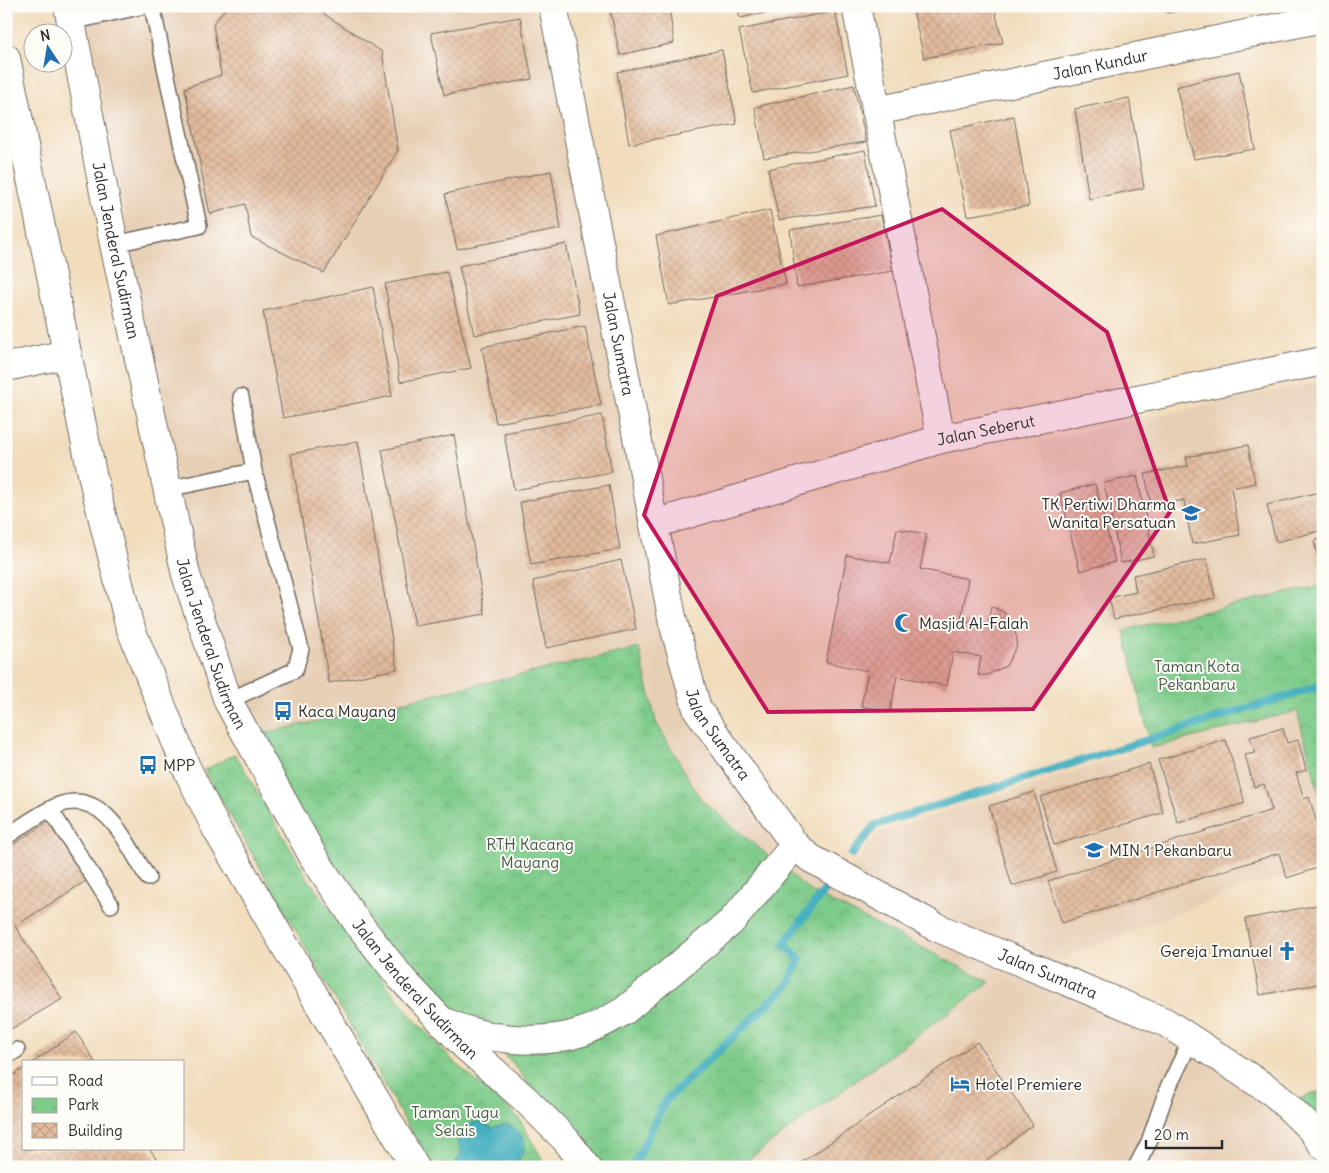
<svg xmlns="http://www.w3.org/2000/svg" width="1329" height="1173" viewBox="0 0 1329 1173" font-family="Delius,sans-serif">
<defs>
<pattern id="park-crowns" width="20" height="18" patternUnits="userSpaceOnUse" patternTransform="scale(1.25)"><rect width="20" height="18" fill="#7ecb8a"/><path d="M2 6a3 3 0 1 1 6 0M12 15a3 3 0 1 1 6 0" fill="none" stroke="#6dae77"/></pattern>
<pattern id="building-cross-hatch" width="8" height="8" patternUnits="userSpaceOnUse" patternTransform="scale(1.25)"><rect width="8" height="8" fill="#e2ba9c"/><path d="M0 0l8 8M0 8l8-8" fill="none" stroke="#c2a087"/></pattern>
</defs>
<rect width="100%" height="100%" fill="#fdfcf7"/>
<filter id="ink" filterUnits="userSpaceOnUse"><feTurbulence type="fractalNoise" baseFrequency=".02" numOctaves="2"/><feDisplacementMap in="SourceGraphic" scale="10" xChannelSelector="R" yChannelSelector="G"/><feConvolveMatrix kernelMatrix="1 2 1 2 8 2 1 2 1" color-interpolation-filters="sRGB"/></filter>
<filter id="wash" filterUnits="userSpaceOnUse"><feTurbulence type="fractalNoise" baseFrequency=".0096" numOctaves="4" result="noise"/><feDisplacementMap in="SourceGraphic" scale="20" xChannelSelector="R" yChannelSelector="G"/><feGaussianBlur stdDeviation="1.12" result="paint"/><feColorMatrix in="noise" values="0 0 0 0 0 0 0 0 0 0 0 0 0 0 0 0 0 1.4 0 .05"/><feComposite in="paint" operator="in"/></filter>
<g filter="url(#wash)">
<rect width="100%" height="100%" fill="#f1dcbc"/>
<path fill="#e7cfb6" d="M85,6h466l144,704 98,136 371,178 159,125v18h-732l-51,-80 -286,-361 -33,-80 -28,-77z
M1323,381v204l-199,45 -14,-1 -29,-35 -42,-153z
M1297,711l26,97v61l-73,16 -211,82 -193,-93 33,-42 272,-84z"/>
<path fill="url(#park-crowns)" stroke="#547b5a" d="M1323,585v223l-26,-97 -146,37 -27,-118z
M639,648l17,74 45,78 111,92 178,90 -252,185h-150l-75,-104 -119,-94 -151,-231z
M235,754l73,124 32,46 72,93 41,44 65,56 29,50 -117,-2 -226,-395z
M1323,1090v39l-35,-26z"/>
<path fill="#42afbf" stroke="#366d75" d="M481,1122l11,6 15,-4c13,6 25,21 12,34l3,9h-67l1,-6 6,-8c-9,-17 0,-31 19,-31z"/>
<g fill="none" stroke-linecap="round" stroke-linejoin="round">
<path stroke="#42afbf" stroke-width="8" d="M852,854l23,-29 448,-140
M633,1167l32,-66 122,-115 13,-27 -16,-15 40,-53"/>
</g>
<g id="blocks">
<path fill="url(#building-cross-hatch)" d="M227,6h85l70,46 16,98 -74,123 -73,-36 -6,-33 -35,10 -25,-126 36,-13 -8,-51z
M609,6h60l5,37 -54,12z
M737,6h59v1l-56,11z
M912,6h82l9,37 -79,15z
M1165,6h38v1l-36,6z
M835,11l13,63 -95,19 -14,-63z
M520,17l12,62 -88,16 -13,-62z
M722,50l15,74 -108,20 -12,-72z
M1239,71l16,78 -61,10 -18,-72z
M854,85l12,57 -102,16 -9,-51z
M1129,98l15,90 -55,11 -14,-90z
M1014,116l15,90 -62,10 -17,-86z
M865,150l10,56 -96,14 -11,-51z
M551,171l10,58 -104,20 -12,-55z
M770,210l16,74 -117,21 -13,-69z
M881,215l12,56 -96,16 -7,-57z
M566,244l14,70 -106,21 -15,-69z
M447,272l24,96 -71,14 -15,-98z
M373,287l19,109 -109,22 -20,-107z
M585,326l16,79 -105,18 -14,-76z
M602,415l10,57 -98,18 -10,-57z
M454,435l31,179 -70,12 -33,-176z
M358,441l39,228 -68,14 -38,-229z
M1248,445l7,38 -24,5 9,47 -48,9 -8,-44 -33,6 -6,-32 43,-8 -2,-9z
M1137,476l17,80 -33,7 -17,-80z
M1095,484l20,78 -35,9 -20,-78z
M609,485l11,64 -89,16 -11,-63z
M1323,491v39l-47,12 -9,-37z
M897,529l30,5 -7,35 48,10 -7,41 27,6 3,-20 12,6 7,7 7,19 -1,10 -10,18 -19,9h-9l3,-18 -28,-5 -6,34 -50,-10 -7,36 -29,-6 7,-35 -42,-9 21,-107 43,8z
M1323,538v26h-3l-6,-23z
M1207,559l8,39 -101,21 -5,-21 27,-6 -3,-17z
M621,560l15,69 -90,19 -13,-67z
M1283,728l4,15 11,-3 8,30 -10,3 8,26 5,-2 14,45v24l-36,12 -8,-25 -217,70 -14,-42 224,-71 -8,-26 -10,3 -9,-32 10,-2 -5,-16z
M1226,740l19,63 -67,20 -20,-63z
M1149,764l14,49 -109,32 -14,-48z
M1034,792l23,80 -45,14 -23,-80z
M48,822l38,59 -71,45 47,73 -56,33v-183z
M1323,904v79l-63,12 -15,-76z
M76,1032l19,30h-62z
M977,1042l56,83 -55,42h-183z
M24,1068v81h126l11,18h-155v-87z"/>
</g>
</g>
<g filter="url(#ink)">
<use href="#blocks" fill-opacity="0" stroke="#70695e" stroke-width="1"/>
<g fill="none" stroke-linecap="round" stroke-linejoin="round">
<g stroke="#70695e" stroke-width="18">
<path id="service" d="M71,22l73,-16
M114,244l85,-18 -47,-220
M167,489l87,-18
M228,701l67,-31 6,-21 -47,-178 -13,-74
M50,809l61,96
M6,837c17,-11 35,-25 53,-32 47,-17 69,42 89,73
M6,1057l11,-7
M1136,1167l13,-25 18,-52 25,-52"/>
</g>
<g stroke="#70695e" stroke-width="30">
<g id="minor">
<path d="M856,6l85,433"/>
<path id="s1" d="M876,111l447,-93"/>
<path id="s2" d="M654,524l287,-85 382,-78"/>
</g>
</g>
<g stroke="#70695e" stroke-width="30">
<g id="tertiary">
<path id="s3" d="M553,6l120,616 24,87 98,136 15,13 128,70 227,94 110,72 36,35 12,16"/>
<path d="M6,367l61,-13"/>
</g>
</g>
<g stroke="#70695e" stroke-width="30">
<g id="primary">
<path id="s4" d="M68,6l46,238 72,331 42,126 86,157 43,64 44,56 64,68 60,53 41,41 21,27"/>
<path d="M6,58l88,425 35,141 57,143 31,63 198,337"/>
<path d="M445,1022c39,18 96,24 137,10 15,-5 28,-13 42,-21l107,-89 64,-77"/>
</g>
</g>
<use href="#service" stroke="#fff" stroke-width="15"/>
<use href="#minor" stroke="#fff" stroke-width="28"/>
<use href="#tertiary" stroke="#fff" stroke-width="28"/>
<use href="#primary" stroke="#fff" stroke-width="28"/>
</g>
</g>
<path fill="#c2185b" fill-opacity="0.2" stroke="#c2185b" stroke-width="4" stroke-linejoin="round" d="M942,209l165,123 63,180 -137,197 -265,3 -124,-197 73,-219z"/>
<defs>
<g id="school-bare" transform="scale(1.5)"><path d="M0-5L7-2L0 1L-7-2ZM-4 1L0 2.5L4 1V4Q0 6-4 4Z" fill="#1f6fb2" stroke="#fdfcf7" stroke-width="2.5" paint-order="stroke"/></g>
<g id="mosque-bare" transform="scale(1.5)"><path d="M3.5-4.9A6 6 0 1 0 3.5 4.9A5 5 0 1 1 3.5-4.9Z" fill="#1f6fb2" stroke="#fdfcf7" stroke-width="2.5" paint-order="stroke"/></g>
<g id="bus-bare" transform="scale(1.5)"><path d="M-5-6H5V4H4V6H2V4H-2V6H-4V4H-5ZM-3.5-4V0h7V-4ZM-3.5 1.2v1.5H-2V1.2ZM2 1.2v1.5H3.5V1.2Z" fill="#1f6fb2" stroke="#fdfcf7" stroke-width="2.5" paint-order="stroke"/></g>
<g id="church-bare" transform="scale(1.5)"><path d="M-1.2-6h2.4v3.5h3.3v2.4h-3.3V6h-2.4V-.1h-3.3v-2.4h3.3Z" fill="#1f6fb2" stroke="#fdfcf7" stroke-width="2.5" paint-order="stroke"/></g>
<g id="hotel-bare" transform="scale(1.5)"><path d="M-6-4.5h1.5V1H6V5H4.5V3h-9V5H-6ZM-4 0a1.8 1.8 0 1 1 3.6 0ZM.5 0V-2.5h3Q6-2.5 6 0Z" fill="#1f6fb2" stroke="#fdfcf7" stroke-width="2.5" paint-order="stroke"/></g>
</defs>
<g fill-rule="evenodd">
<use href="#school-bare" x="1191" y="513"/>
<use href="#mosque-bare" x="904" y="623"/>
<use href="#bus-bare" x="283" y="711"/>
<use href="#bus-bare" x="148" y="765"/>
<use href="#school-bare" x="1094" y="850"/>
<use href="#church-bare" x="1287" y="951"/>
<use href="#hotel-bare" x="960" y="1084"/>
</g>
<g text-anchor="middle" dominant-baseline="central" stroke-width="4" stroke-linejoin="round" paint-order="stroke">
<g font-size="16" fill="#2b2b2b" stroke="#fdfcf7">
<text stroke="none"><textPath href="#s1" startOffset="229">Jalan Kundur</textPath></text>
<text stroke="none"><textPath href="#s4" startOffset="249">Jalan Jenderal Sudirman</textPath></text>
<text stroke="none"><textPath href="#s3" startOffset="344">Jalan Sumatra</textPath></text>
<text stroke="none"><textPath href="#s2" startOffset="345">Jalan Seberut</textPath></text>
<text stroke="none"><textPath href="#s4" startOffset="654">Jalan Jenderal Sudirman</textPath></text>
<text stroke="none"><textPath href="#s3" startOffset="750">Jalan Sumatra</textPath></text>
<text stroke="none"><textPath href="#s3" startOffset="1170">Jalan Sumatra</textPath></text>
<text stroke="none"><textPath href="#s4" startOffset="1059">Jalan Jenderal Sudirman</textPath></text>
</g>
<g font-size="16" fill="#2b2b2b" stroke="#fdfcf7" text-anchor="start">
<text x="1176" y="504" text-anchor="end">TK Pertiwi Dharma<tspan x="1176" dy="18">Wanita Persatuan</tspan></text>
<text x="919" y="623">Masjid Al-Falah</text>
<text x="298" y="711">Kaca Mayang</text>
<text x="163" y="765">MPP</text>
<text x="1109" y="850">MIN 1 Pekanbaru</text>
<text x="1272" y="951" text-anchor="end">Gereja Imanuel</text>
<text x="975" y="1084">Hotel Premiere</text>
</g>
<g font-size="16" fill="#445b48" stroke="#fdfcf7">
<text x="1197" y="666">Taman Kota<tspan x="1197" dy="18">Pekanbaru</tspan></text>
<text x="530" y="844">RTH Kacang<tspan x="530" dy="18">Mayang</tspan></text>
<text x="455" y="1112">Taman Tugu<tspan x="455" dy="18">Selais</tspan></text>
</g>
</g>
<rect width="1329" height="1173" fill="none" stroke="#fdfcf7" stroke-width="25"/>
<rect x="22" y="1060" width="162" height="90" fill="#fdfcf7" stroke="#a9a8a5"/>
<rect x="32" y="1077" width="25" height="8" fill="#ffffff" stroke="#a9a8a5"/>
<text x="68" y="1086" font-size="15" fill="#2b2b2b">Road</text>
<rect x="32" y="1098" width="25" height="15" fill="url(#park-crowns)" stroke="#a9a8a5"/>
<text x="68" y="1110" font-size="15" fill="#2b2b2b">Park</text>
<rect x="32" y="1123" width="25" height="15" fill="url(#building-cross-hatch)" stroke="#a9a8a5"/>
<text x="68" y="1136" font-size="15" fill="#2b2b2b">Building</text>
<g transform="translate(48 48) rotate(348)"><circle r="24" fill="#fdfcf7" stroke="#a9a8a5"/>
<path d="M0-4L9 19L0 12L-9 19Z" fill="#1f6fb2"/>
<text y="-8" font-size="14" font-weight="bold" text-anchor="middle" fill="#2b2b2b">N</text>
</g>
<path d="M1146 1140v8h76v-8" fill="none" stroke="#2b2b2b" stroke-width="2.5"/>
<text x="1154" y="1140" font-size="15" fill="#2b2b2b" stroke="#fdfcf7" stroke-width="4" paint-order="stroke">20 m</text>
</svg>
